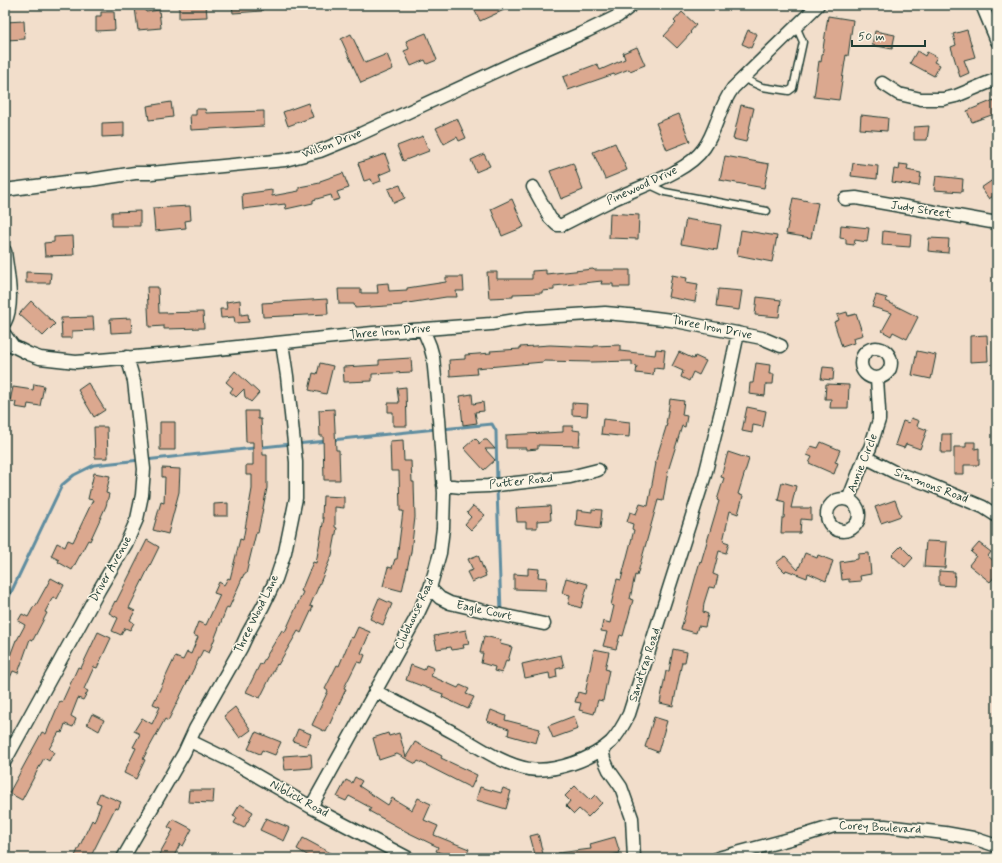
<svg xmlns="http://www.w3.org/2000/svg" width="1002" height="863" viewBox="0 0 1002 863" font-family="Mynerve,sans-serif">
<rect width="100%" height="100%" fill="#f2decb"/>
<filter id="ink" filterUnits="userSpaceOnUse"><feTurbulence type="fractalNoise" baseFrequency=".025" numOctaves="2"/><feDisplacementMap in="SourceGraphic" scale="8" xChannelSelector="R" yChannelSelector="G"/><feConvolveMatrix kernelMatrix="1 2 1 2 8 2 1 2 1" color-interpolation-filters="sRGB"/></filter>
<g filter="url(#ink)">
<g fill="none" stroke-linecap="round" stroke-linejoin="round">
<path stroke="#5f8da0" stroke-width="3" d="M442,429l50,-5 4,7 1,52
M332,440l104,-11
M296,444l31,-3
M145,460l146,-16
M497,488l4,125
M5,605l57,-120 12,-10 20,-10 46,-5"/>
</g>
<path fill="#dba88f" stroke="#1f3d34" d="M179,5h27l1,12 -28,1z
M232,5h30v6l-29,2z
M472,5h43l-35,16z
M145,7l1,5 13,-2 2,18 -23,2 -3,-22z
M101,12h13l1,18 -19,1v-15h5z
M682,12l14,13 -6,7 1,1 -14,15 -13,-12 12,-13 -2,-2z
M828,16l25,4 -5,36 -2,-1 -7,45 -25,-3 5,-36 2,1z
M24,21l1,18 -19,1 -1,-18z
M748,30l9,4 -6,14 -9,-4z
M967,30l8,27 -11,3 5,13 -9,4 -9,-30 5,-2 -3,-11z
M875,31l20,4 -3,14 -20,-4z
M426,33l11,27 -10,4 -2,-4 -14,6 -7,-15 5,-2 -3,-8z
M351,34l14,29 22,-9 6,15 -32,14 -20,-44z
M637,47l8,18 -15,6 -1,-2 -15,6v-1l-46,16 -5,-13 34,-13 3,6 25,-11 -2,-6z
M917,51l8,5 2,-4 10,5 -3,5 6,3 -6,11 -24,-13z
M994,100l3,9v4l-25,9 -5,-11z
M171,102l2,15 -24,3 -2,-14z
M308,103l5,14 -25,9 -5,-14z
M741,105l13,3 -8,34 -13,-3z
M196,109h9l1,4 58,-2v15l-73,4 -1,-15h6z
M679,114l11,27 -23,9 -11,-27z
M861,115l27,3 -1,13 -27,-2z
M457,118l9,20 -7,3 -2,-4 -13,7 -8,-16z
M124,122v14l-22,1v-14z
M929,126l-2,14h-13v-13z
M423,136l6,15 -26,10 -6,-15z
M615,143l12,27 -22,9 -12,-27z
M385,154l6,16 -12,5 2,6 -8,3 -2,-5 -7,2 -6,-18z
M484,154l6,12 -14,6 -5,-12z
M725,156l44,8 -5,24 -44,-8z
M573,163l10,27 -22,9 -11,-28z
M853,163l25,3 -1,13 -26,-3z
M900,164l8,1 -1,5 14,3 -2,13 -27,-4 2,-13 5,1z
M343,173l6,15 -12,4 3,7 -7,2 -2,-6 -18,5v3l-27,6 -1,-5 -42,5 -1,-15 30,-4v6l27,-5v-4l21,-4v-2z
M936,176l27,3 -1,13 -28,-2z
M997,177v16l-8,6 -8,-11z
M400,185l5,13 -11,5 -6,-14z
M793,198l25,5 -7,35 -25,-4z
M512,199l12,28 -22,9 -11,-27z
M190,206l1,14 -6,1 1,7 -31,3 -2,-23z
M140,211v15h-28v-14z
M610,213l29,2 -1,24 -29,-1z
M686,219l35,6 -4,25 -36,-6z
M841,225l28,3 -2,14 -12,-2 -1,5 -8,-1v-5l-6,-1z
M741,230l36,6 -5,26 -35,-7z
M883,231l28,3 -1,13 -28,-2z
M73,236l1,19 -29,1 -1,-13 10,-1v-5z
M929,238l20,1 -1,14 -20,-2z
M593,269l1,1h36v17h-17v-3h-12l1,-3 -48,5v4l-12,1v2l-29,1v3l-24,1 -2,-26h10v7h35v-8l14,-1v4z
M26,272l25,1 -1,10h-24z
M672,275l15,3 -1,4 12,2 -3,18 -27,-5z
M446,277h17l1,14h-8l1,6h-11l-44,7v1l-47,3 -1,-4h-15l-1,-15h23v4h17l-1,-9 11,-1 1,8 18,-1v-2l39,-6z
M147,287h11l1,26 44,-1 1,16 -40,1v-3l-15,1z
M718,289l24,2 -3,19 -23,-3z
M876,295l11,3 -1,3 32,16 -11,22 -14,-7 -2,4 -9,-5 10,-18 -20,-6z
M757,297l24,3 -2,17 -24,-2z
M327,299l1,15 -65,3 -1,-14z
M240,300l1,15 7,-1 1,8 -14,1 -1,-6 -13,1 -1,-9h7l-1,-7z
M31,301l24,23 -12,12 -24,-22z
M847,312l1,4 8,-2 7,21 -10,3 1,5 -12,4 -8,-25 5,-2 -2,-5z
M93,317l1,13 -22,1v7h-10l-1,-20z
M131,318l1,14 -21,1 -1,-14z
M987,335l1,26 -18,1v-26z
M550,345l44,2v-1l26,-1v6l35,4 1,-6 9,1 -2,19 -9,-1 -1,7 -17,-2 1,-7 -5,-1v-4l-40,1 -49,-1v1l-67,6 1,6 -27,2 -1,-16 16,-1v-4l26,-2 -1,-2 30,-2v-2z
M917,351l19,4 -5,24 -19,-4z
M679,352l15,7 1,-3 11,5 -7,14 -6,-3 -4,9 -8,-4 2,-6 -11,-5z
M411,358l1,14 -40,2v7l-28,1 -1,-15 36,-2v-5z
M320,363l13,3 -7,28 -17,-4 4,-17 4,1z
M756,363l14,2 -1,9h5l-1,10h-7l-1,12 -16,-2 1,-11h3z
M823,367l11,1 -1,12 -12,-1z
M235,371l24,22 -8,9 -6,-5 -1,-8 -8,8 -6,-5 3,-4 -7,-6z
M88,383l17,27 -11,7 -16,-27z
M34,384l10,2 -4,20 -12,-2 -1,5 -12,-2 1,-5 -6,-1 3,-14 20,3z
M826,384l23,1 -1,23h-18l1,-9h-6z
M406,387l1,39h-14v-14h-5v-9h11l-2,-15z
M472,394l1,10 10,-2 1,9 -9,1 2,11 -14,2 -3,-29z
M670,399l14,2 -2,14 5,1 -2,11 -3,-1 -14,45 -5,30 -5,-1 -21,76 -2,-1 -5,24 3,1 -10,36 -3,-1 -4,14 -13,-3 4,-14 -6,-1 2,-10 7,2 4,-17 -3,-1 6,-26 4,1 13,-50 -2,-1 1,-5 -6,-2 3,-10 6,2 4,-10 8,2 8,-43h-1l12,-39h-1z
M572,403l16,1 -1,12 -15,-1z
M747,407l19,4 -3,16 -10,-2 -1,8 -10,-2z
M334,409l2,41h3l1,30h-16l-1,-44h-3l-1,-26z
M245,411h13v8h3l2,36h4v33l-9,45h-2l-10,41h-2l-15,34 -2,-1 -18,46 -6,-3 -35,71 -3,-2 -22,40 2,1 -9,19 -12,-6 12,-25 -3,-1 7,-13 -6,-3 8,-13 10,6 8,-17 -7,-3 22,-47 8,3 4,-8 4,2 7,-17 -5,-2 5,-13 8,3 14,-30 -6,-2 5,-11 5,3 4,-7 2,1 10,-40 3,1 9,-51v-14h-6v-10h7v-23h-7z
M911,418l8,3 -2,5 10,4 -7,19 -14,-5 -2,4 -9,-3 8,-24 6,2z
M603,419l27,3 -1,15 -28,-3z
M160,422h15v28h-15z
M563,426h10v4l7,1 -1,15 -41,-1v4l-12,1v-2h-20v-13l57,-3z
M94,427h13l1,31h-13z
M942,434h9v19h-10z
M475,438l4,4v2l5,-4h3l8,9h-10l10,11 -11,10 -20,-22z
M403,440l1,21h7l1,21h2l1,35 -4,35 -9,39 -19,-5 5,-19 4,1 3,-9h2l6,-48h-3l-1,-40h-8l-1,-30z
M821,442l19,8 -5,12 3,1 -4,11 -25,-11 3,-6 -5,-2 4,-9 7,2z
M966,442h9v7l4,-1v17h-15v9h-10v-27h12z
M728,452l21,7 -11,35 5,2 -5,18 -8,-3 -7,30 6,2 -3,10 -7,-2 -6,23 5,2 -3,12 -6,-1 -5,16 -1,9 5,2 -3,13 -7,-1 -2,7 -15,-4 19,-68 1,1 18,-61 -2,-1 7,-22 -3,-1z
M162,468l18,1 -1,23 -11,42 -15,-4 8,-28 3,1 1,-26h-3z
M94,473l16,3 -4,17 3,1 -3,12 -16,35 -2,-1 -16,30 -14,-8 1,-2 -8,-4 6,-13 8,4 3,-7 5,2 20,-42 -5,-1z
M782,482l14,4 -5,22h20v12l-10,-1 -1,14h-19l1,-15h2l1,-16 -7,-2z
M323,496l21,1v11l-9,-1v20l2,1 -5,27 -22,51 3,1 -12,26 -3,-2 -20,34 -1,-1 -17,34 -14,-6 14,-28 1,1 21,-35 3,2 18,-40 -2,-1 12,-29 3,1 8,-45h-2z
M895,500l6,16 -20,7 -6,-16z
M228,503v13h-14v-12z
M473,506l12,9 -14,15 -6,-6 6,-7 -4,-4z
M550,506l1,14 -14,1v7h-11v-6h-9l-1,-14z
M592,509l10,1 -2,19 -24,-3 1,-16 15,2z
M147,540l12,7 -30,61 6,3 -5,9 4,3 -4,7 -5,-2 -4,7 -9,-4 6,-13 -9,-5 6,-12 1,1z
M926,541l21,1 -2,26 -21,-1z
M979,543l12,9 -3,4 9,8v10l-7,8 -21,-17 7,-9 -5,-4z
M901,546l12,12 -8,9 -13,-12z
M805,553l12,5 1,-3 15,6 -7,20 -18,-8 -1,5 -21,-8 -1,2 -9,-9 9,-7 13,14z
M869,553l2,21 -11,2 1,5 -12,1v-3l-7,1 -2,-18 18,-3v-5z
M478,555l8,21 -14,6 -5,-10 6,-2 -5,-11z
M528,568l11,1 -1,8 9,1 -1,12 -32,-1v-15l14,1z
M939,571l16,1 -1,14 -15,-1z
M51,578l13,7 -7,14 -4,-2 -8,15 2,1 -14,27 -3,-1 -12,34 -5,-2 -8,18v-20l11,-29h1l8,-15 -7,-4 4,-7 6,3 6,-11 1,1z
M566,578l22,6 -7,24 -13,-4 2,-9 -8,-2z
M379,598l13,6 -9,21 -13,-6z
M358,627l12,5 -9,21 4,2 -3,8 -5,-1 -13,26 2,1 -20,43 -14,-7 16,-34 -3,-2 12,-24 2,1 12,-29 2,1z
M466,630l3,14 -6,1 1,3 -12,2 -1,-3 -14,2 -3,-13z
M98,632l13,6 -14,30 -3,-1 -10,22 4,2 -5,9 -5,-2 -7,18 5,3 -3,8 -8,-3 -3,9 -3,-1 -10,17 5,3 -5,9 -5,-3 -22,42 -13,-7 33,-61 4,2 14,-33 2,1 16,-35 3,1z
M484,636l17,4 -1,4 12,3 -4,14 -2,-1 -4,13 -8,-2 1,-4 -14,-4 2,-10h-3z
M594,649l15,3 -4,17 4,1 -6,31 -5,-1 -4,14 -15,-4 2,-7 -6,-1 3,-10 7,2z
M673,649l14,3 -2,10h-3l-9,44 -13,-3 6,-32h3z
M561,655l3,12 -8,2 1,8 -7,2 -1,-6 -24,5 -3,-14z
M411,665l13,5 2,-5 8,3 -3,8 27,12 2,-3 9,4 -3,5 8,3 -6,12 -26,-12 1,-3 -37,-14z
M235,707l16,23 -11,8 -16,-22z
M491,710l15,6 -1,4 35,9 -4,14 -28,-8 1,-6 -22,-8z
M92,714l12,6 -5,11 -12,-7z
M574,716l4,13 -25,9 -5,-12z
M654,717l13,4 -9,31 -13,-5z
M298,729l13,5 -5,12 -13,-5z
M256,732l25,10 -6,13 -13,-5 -2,4 -12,-5z
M388,733l1,3 10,-3 7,24 9,-15 27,14 -1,2 36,17 -6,13 -53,-27 -2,3 -19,-10 -18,6 -6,-22z
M311,754l1,14 -27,2 -2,-14z
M355,777l7,4 -3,5 29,19 4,-7 20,12 6,-12 13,6 -7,16 14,6 -4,9 35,14 -4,9h-12l-17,-7 2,-4 -31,-15 -38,-21 2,-3 -22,-12 -3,5 -9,-4 9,-17 6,3z
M575,786l15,14 5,-5 7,8 -14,14 -9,-8 -5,5 -8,-8 4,-5 -5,-5z
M480,787l21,6 2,-5 8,3 -5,18 -30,-9z
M189,790h25l-1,13 -25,-1z
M100,793l21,9 -3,7 -3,-1 -25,50h-16l18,-38 2,2 7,-18 -5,-2z
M240,804l13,8 -9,16 -10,-5 3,-5 -4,-2z
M266,818l24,10 -6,13 -24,-11z
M173,819l19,10 -9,17 -3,-2 -7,14h-16l16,-28 -5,-3z
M538,834l6,24h-8l-6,-22z
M615,837l5,16 -21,5h-41v-5l33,-4 -1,-5z
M303,838l37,20h-28l-15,-9z"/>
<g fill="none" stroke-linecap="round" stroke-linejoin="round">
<g stroke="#1f3d34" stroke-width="9">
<path id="service" d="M742,78l20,9 27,4 4,-3 10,-46 -7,-16
M650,185l15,7 102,19"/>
</g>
<g stroke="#1f3d34" stroke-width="15">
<path id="minor" d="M982,5l15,36
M882,83l17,11 22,5h22l13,-3 41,-17
M533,187l17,31 7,7h5c18,-9 35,-18 52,-26 27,-13 73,-26 90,-51 13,-18 15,-42 29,-60l85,-83
M5,190l69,-9 16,-1 45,-7h16l134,-13 35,-9 34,-14 166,-77 67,-29 31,-15 14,-11
M845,199l11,-1 141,25
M5,251c2,20 10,52 0,71
M5,335l8,11 16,8 11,4 36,4 94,-8 203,-21 118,-9 36,-6 78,-5 34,3 32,4 91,18 19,8
M861 363a15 15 0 1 1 30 0a15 15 0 1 1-30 0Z
M865,457l31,16 32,11 55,23 14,9
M443,485l19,2 26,-1 82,-9 28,-7
M827 515a16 16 0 1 1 32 0a16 16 0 1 1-32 0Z
M848,500l17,-43 5,-9 9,-28v-10l-2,-31
M430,588l10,10 10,5 51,12 43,9
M375,691c27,14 54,28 81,43 23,13 46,30 73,35 25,4 64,-10 82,-27 8,-8 13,-18 18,-28l76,-239 19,-76 14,-66
M190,741l43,21 78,45 97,51
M602,749l2,10 5,11 12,17 11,31 2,40
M5,761l94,-171 27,-46 11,-25 5,-24 2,-26 -10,-88 -7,-24
M311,807l104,-187 15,-32 10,-35 3,-25 1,-35 -5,-74 -6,-62 -3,-11 -7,-17
M123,858l61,-105 11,-24 46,-81 7,-15 15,-27 13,-27 9,-27 11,-54v-36l-9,-86 -5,-33
M718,858l87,-23 29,-9h51l60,7 28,5 24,8"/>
</g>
<use href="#service" stroke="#fcf5e5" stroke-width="6"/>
<use href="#minor" stroke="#fcf5e5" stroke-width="12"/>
</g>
</g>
<g text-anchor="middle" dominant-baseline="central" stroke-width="3" stroke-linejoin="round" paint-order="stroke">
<g font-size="12" fill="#1f3d34" stroke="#fcf5e5">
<text transform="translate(332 144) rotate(-21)">Wilson Drive</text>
<text transform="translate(642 186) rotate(-25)">Pinewood Drive</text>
<text transform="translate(921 210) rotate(9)">Judy Street</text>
<text transform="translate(712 328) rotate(11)">Three Iron Drive</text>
<text transform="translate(390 332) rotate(-5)">Three Iron Drive</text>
<text transform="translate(863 463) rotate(-68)">Annie Circle</text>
<text transform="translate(521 482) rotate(-6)">Putter Road</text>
<text transform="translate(931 486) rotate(21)">Simmons Road</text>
<text transform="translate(111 569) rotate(-61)">Driver Avenue</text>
<text transform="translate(484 611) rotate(12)">Eagle Court</text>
<text transform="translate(257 614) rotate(-64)">Three Wood Lane</text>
<text transform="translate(415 614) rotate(-65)">Clubhouse Road</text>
<text transform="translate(645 665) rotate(-72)">Sandtrap Road</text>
<text transform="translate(299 799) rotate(29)">Niblick Road</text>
<text transform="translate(880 828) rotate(3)">Corey Boulevard</text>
</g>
</g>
<rect width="1002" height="863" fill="none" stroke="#fcf5e5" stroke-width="20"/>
<rect x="10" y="10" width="982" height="843" fill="none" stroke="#1f3d34" stroke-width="1.5" filter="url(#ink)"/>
<path d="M852 40v6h73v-6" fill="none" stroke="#1f3d34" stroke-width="2"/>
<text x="858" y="40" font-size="12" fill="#1f3d34" stroke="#fcf5e5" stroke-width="3" paint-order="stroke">50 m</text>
</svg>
